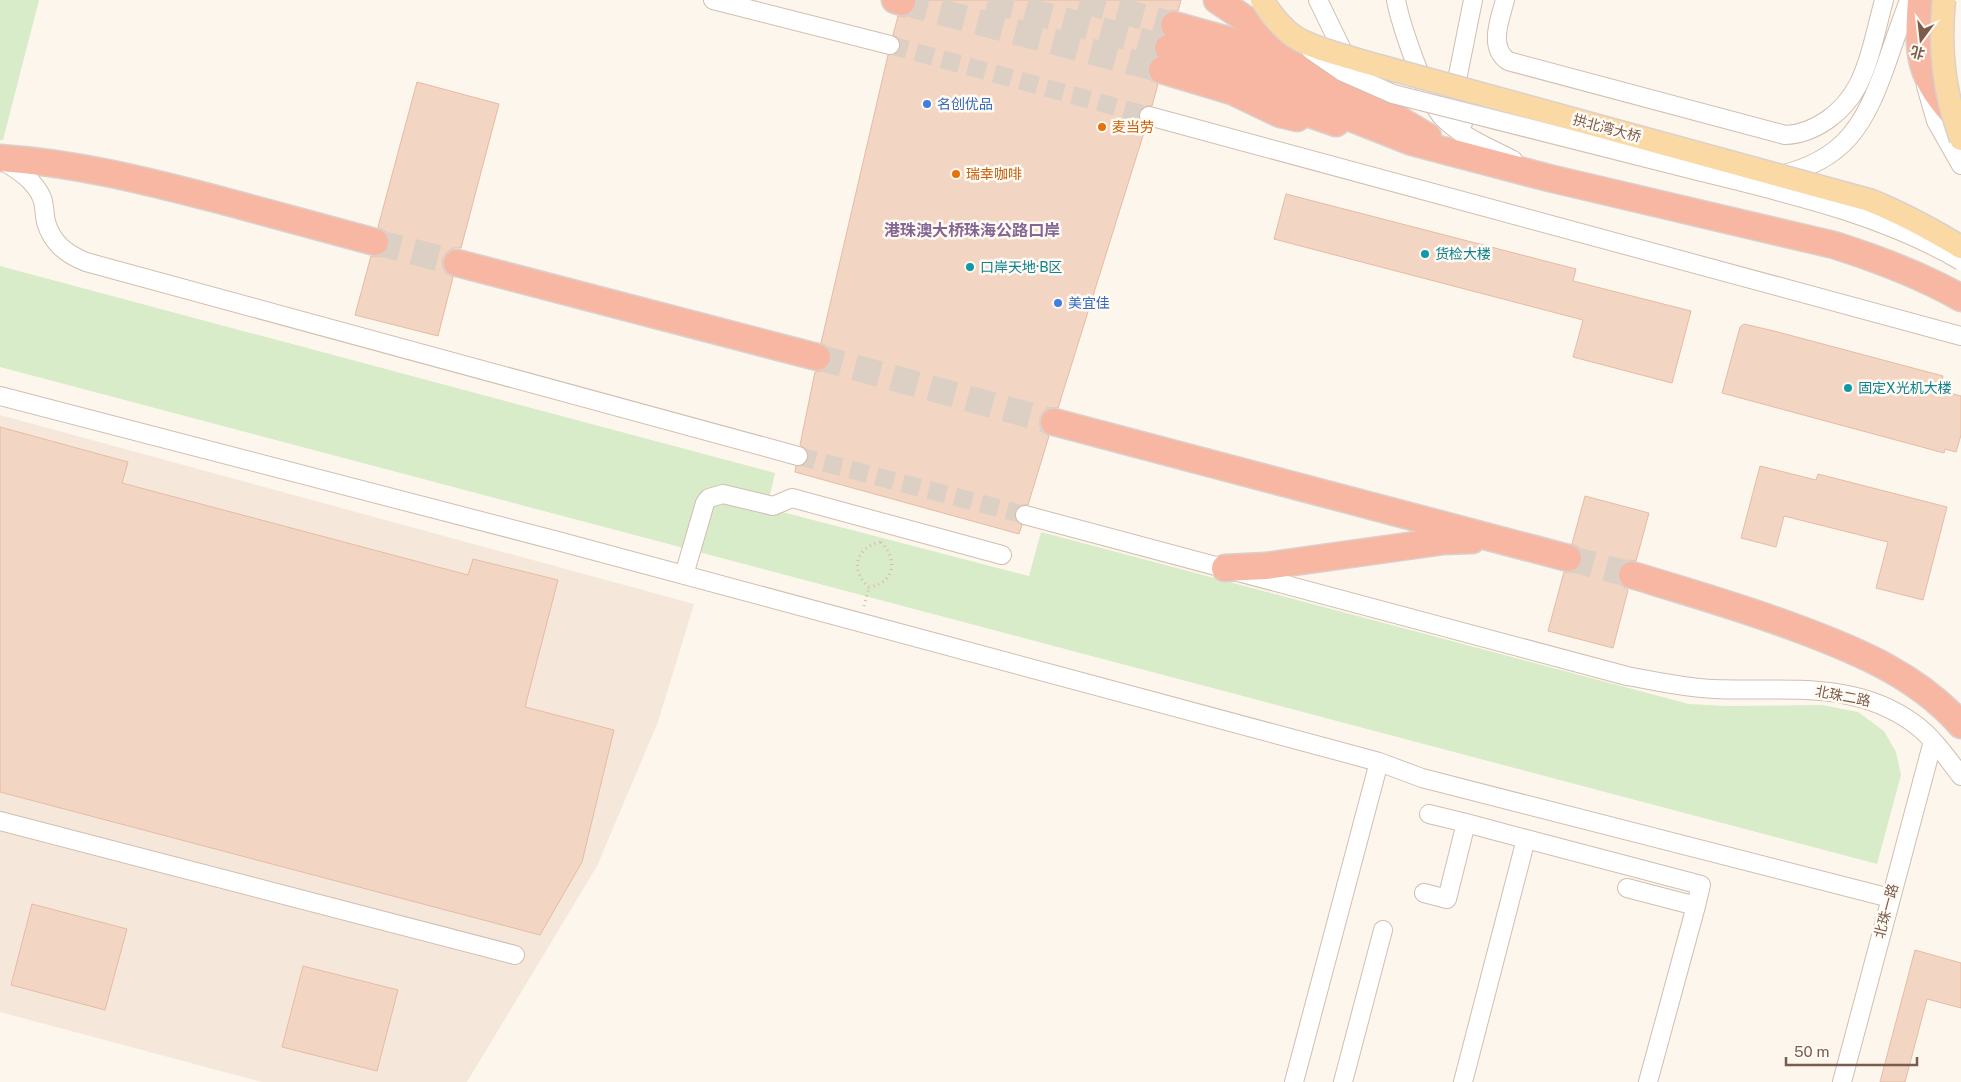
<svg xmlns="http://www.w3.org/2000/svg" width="1961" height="1082" viewBox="0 0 1961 1082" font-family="'Public Sans','Noto Sans SC',sans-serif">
<rect width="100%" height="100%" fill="#fdf6ec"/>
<path fill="#f5e8da" d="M0,415l694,189 -36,118 -61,144 -130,216h-205l-262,-70z"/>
<path fill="#d8ecc9" d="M0,0h39l-36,140h-3z
M0,266l775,207 -8,35 262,68 12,-44 648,172 39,2 94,-1 36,7 26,19 12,21 5,23 -24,89 -1877,-497z"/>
<path fill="#f3d5c3" stroke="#e6bba3" d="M917,0h264l-3,11h-8l-7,4 -3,6 -1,7 4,6 -6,4 -3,6 -1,7 3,6 -5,2 -3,6 -1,8 4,7 7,4 -6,22h-6l-7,7v6l7,7 -88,282h-8l-7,4 -3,6v8l3,6 6,4 -21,69h-6l-7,7v6l7,7 -3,9 -224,-62 1,-6 9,-2 3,-6 -2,-9 -6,-4 15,-73 6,-1 6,-3 5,-8 -1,-7 -3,-6 -7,-4 67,-288 9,-2 3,-6 -2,-9 -5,-3 5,-19 7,1 7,-4 4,-6z
M417,82l82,22 -38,144h-7l-7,4 -5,8 1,7 3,6 7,4 -15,59 -83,-21 16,-59 7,1 7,-4 5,-8v-6l-4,-7 -8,-5z
M1286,194l290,75 -3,12 118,30 -19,72 -99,-26 10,-37 -309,-81z
M1744,324l30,7 169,45 -4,14 22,6v39l-5,17 -11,-3 -1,4 -222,-60 18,-66z
M0,427l128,35 -6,21 346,92 5,-16 85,21 -33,127 89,23 -32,132 -42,73 -540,-143z
M1760,466l56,14 2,-6 129,33 -24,93 -47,-12 12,-46 -104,-26 -8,31 -35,-9z
M1585,496l64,17 -13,48 -7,-1 -7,4 -4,7 -1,7 4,7 7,5 -15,58 -65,-17 16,-59h8l7,-4 3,-6v-8l-4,-7 -6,-3z
M32,904l95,25 -22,81 -94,-25z
M1915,950l46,13v45l-34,-9 -22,83h-25z
M303,966l95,24 -21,81 -95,-24z"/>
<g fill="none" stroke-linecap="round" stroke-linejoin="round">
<path stroke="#dcd0c4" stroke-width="18" stroke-dasharray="18 9" stroke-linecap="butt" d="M890,45l259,71
M798,456l227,59"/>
<path stroke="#dcd0c4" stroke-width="26" stroke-dasharray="26 13" stroke-linecap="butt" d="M988,0l180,48
M1080,0l94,25
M902,2l260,68
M375,242l82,21
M817,357l237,65
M1568,558l64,17"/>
<g stroke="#d1beb0" stroke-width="20">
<path id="minor" d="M713,0l177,45
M1318,0l30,62
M1396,0c5,26 30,99 47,118 19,19 47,30 70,42
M1505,0c-5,19 -17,47 3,61l277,74c30,-1 59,-23 73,-50 12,-23 19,-59 26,-85
M1926,86l10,35 25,44
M1149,116l812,220
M1463,123l-7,-12 -1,-21 18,-90
M3,161c15,9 32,20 39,37 3,8 2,16 4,24 6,21 20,32 40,40l712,194
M1780,175c65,-15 85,-51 106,-110 7,-21 15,-43 23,-65
M0,396l554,144 825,222 43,16 468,120
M1025,515l602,161c29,5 58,12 87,13 69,3 142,-10 202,36 18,14 31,33 45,51
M684,575l21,-72 4,-5 14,-4 50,12 19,-8 210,57
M1429,814l37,9
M0,821l515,134
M1627,888l69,18 -48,176
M1424,893l23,6 19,-76 60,16
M1294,1082l85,-320
M1343,1082l40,-152
M1463,1082l63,-243 175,46 -5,21
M1842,1082l91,-341"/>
</g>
<g stroke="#dad1cd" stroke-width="29">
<path id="highway" d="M895,0l7,2
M1217,0l141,95 70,42
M1921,0c-4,57 -2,77 38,120
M1174,25l68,19 18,8 42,36 25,17 24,13 61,24 137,36 285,67c44,14 87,30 127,53
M1168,48l75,21 26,15 29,24 12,6 26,9
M1162,70l70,21 48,23 17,4
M0,158c76,5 147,23 220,42 52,14 103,28 155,42
M457,263l360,94
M1054,422l514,136
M1225,568l40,-2 179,-25 28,-1
M1632,575c56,17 112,33 167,54 59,22 119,47 162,96"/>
</g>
<path stroke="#d9b8a5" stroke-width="3" stroke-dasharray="1 4" stroke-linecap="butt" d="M881,542c17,17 14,41 -12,45 -20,-17 -13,-40 12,-45z
M864,606l5,-19"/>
<use href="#minor" stroke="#fff" stroke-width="18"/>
<use href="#highway" stroke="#f7b7a3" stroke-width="26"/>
<g stroke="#d1beb0" stroke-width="20" stroke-linecap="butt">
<path id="minor-bridge" d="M1311,50l32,22 50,22c100,25 200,51 301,76 91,23 185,43 267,91"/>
</g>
<g stroke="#dad1cd" stroke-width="25" stroke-linecap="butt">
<path id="major-bridge" d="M1262,0c9,14 19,28 33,37 19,12 45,17 66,24l508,139c33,13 62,29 92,47
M1944,0c-5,50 0,92 17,139"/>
</g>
<use href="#minor-bridge" stroke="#fff" stroke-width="18"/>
<use href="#major-bridge" stroke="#fbd9a5" stroke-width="22"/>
</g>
<g fill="#3f7fe0" stroke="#fffaf3" stroke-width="2">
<circle cx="927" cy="104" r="5"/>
<circle cx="1058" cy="303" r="5"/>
</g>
<g fill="#e8710a" stroke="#fffaf3" stroke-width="2">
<circle cx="1102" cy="127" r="5"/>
<circle cx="956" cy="174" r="5"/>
</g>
<g fill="#0f9aa8" stroke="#fffaf3" stroke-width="2">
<circle cx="1425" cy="254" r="5"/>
<circle cx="970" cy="267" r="5"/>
<circle cx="1848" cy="388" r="5"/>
</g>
<g text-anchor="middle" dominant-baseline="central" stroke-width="5" stroke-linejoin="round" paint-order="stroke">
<g font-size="14" fill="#366cbe" stroke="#fffaf3" text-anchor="start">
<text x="937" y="104">名创优品</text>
<text x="1068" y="303">美宜佳</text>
</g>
<g font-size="14" fill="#c56008" stroke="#fffaf3" text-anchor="start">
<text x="1112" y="127">麦当劳</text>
<text x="966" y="174">瑞幸咖啡</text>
</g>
<g font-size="14" fill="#7a5c4d" stroke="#fffaf3">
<text transform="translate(1607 128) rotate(15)">拱北湾大桥</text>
<text transform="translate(1843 696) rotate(11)">北珠二路</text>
<text transform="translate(1886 911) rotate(-75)">北珠一路</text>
</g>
<g font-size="14" fill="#0d838f" stroke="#fffaf3" text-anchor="start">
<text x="1435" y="254">货检大楼</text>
<text x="980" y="267">口岸天地·B区</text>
<text x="1858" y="388">固定X光机大楼</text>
</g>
<g font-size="16" font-weight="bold" fill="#846695" stroke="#fffaf3">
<text x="972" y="230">港珠澳大桥珠海公路口岸</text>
</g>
</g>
<g transform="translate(1921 40) rotate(195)" stroke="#fffaf3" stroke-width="4" paint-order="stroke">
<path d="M0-4L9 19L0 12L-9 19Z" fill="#7a5c4d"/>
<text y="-8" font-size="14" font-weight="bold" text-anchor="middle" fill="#7a5c4d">北</text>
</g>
<path d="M1786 1057v8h131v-8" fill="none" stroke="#7a5c4d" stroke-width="2.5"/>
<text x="1794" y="1057" font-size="15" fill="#7a5c4d" stroke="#fffaf3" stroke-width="4" paint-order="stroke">50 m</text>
</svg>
